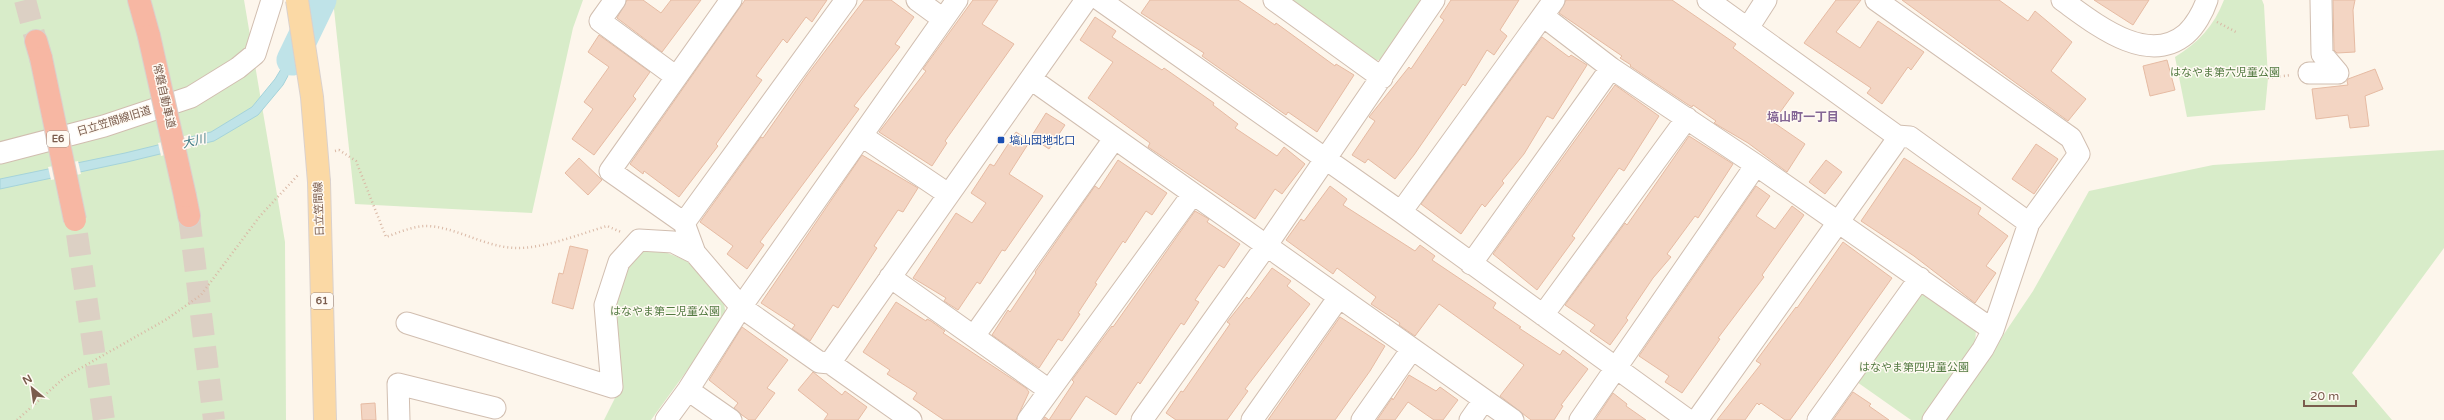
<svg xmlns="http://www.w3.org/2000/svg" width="2444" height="420" viewBox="0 0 2444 420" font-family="'Varela Round','Noto Sans JP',sans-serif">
<rect width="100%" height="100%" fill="#fdf6ec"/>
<path fill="#d8ecc9" d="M0,0h244l41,242 1,178h-286z
M333,0h250l-10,28 -41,185 -177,-9z
M1289,0h136l-40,58 -10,3z
M2224,0h38l2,5 4,73 -3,32 -78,7 -12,-60c23,-14 39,-31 49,-57z
M2444,150v98l-92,125 40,47h-446l87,-129 56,-100 124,-26z
M645,246c27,8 63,19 76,47 3,7 4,16 5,24l-75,103h-47l14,-28 -8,-82 12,-42z
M1923,293l53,36 -1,16 -52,75h-12l-54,-38 61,-87z"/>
<path fill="#bfe3e8" stroke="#a5d3da" d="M304,31l4,8 -25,46 -25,30 -44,26 -87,21 -127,27v-10l125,-26 86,-21 41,-25 23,-28z"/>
<path fill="#fdf6ec" d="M302,30l8,10 -21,39 -3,-21z
M188,135l3,13 -30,8 -3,-13z
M78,161l3,13 -30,6 -3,-13z"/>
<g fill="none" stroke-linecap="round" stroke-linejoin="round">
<path stroke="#bfe3e8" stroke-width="31" d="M292,60l29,-60"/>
</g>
<path fill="#f3d5c3" stroke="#e6bba3" d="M627,0h16l18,13 10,-13h30l-39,52 -45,-34z
M745,0h82l-15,22 -6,-5 -19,26 -4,-4 -27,37 6,4 -46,64 2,2 -39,51 -35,-26 -1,3 -13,-10z
M864,0h27l23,17 -19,27 5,3 -46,59 5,3 -99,133 4,3 -17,24 -20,-15 6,-8 -33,-24 61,-85 2,1 44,-63z
M973,0h25l-16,24 32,20 -69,97 2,2 -15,23 -53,-34 47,-61 -3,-2z
M1150,0h88l37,25 1,-2 59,43 1,-2 18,11 -37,57 -29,-20 -2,3 -84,-59 2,-3 -63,-40z
M1451,0h68l-19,30 7,6 -13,19 -7,-5 -22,36 -2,-2 -49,71 -19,24 -27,-20 -3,4 -13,-8 23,-34 -6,-4 40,-50 2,2 33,-49 -4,-3z
M1566,0h106l64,44 -3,4 61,45 -21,29 32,22 -18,28 -39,-29 -34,-20 2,-2 -23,-16 -1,2 -5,-3 -57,-38 1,-1 -11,-7 2,-2 -63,-43z
M1836,0h25l-25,32 24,16 18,-27 46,31 -13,18 -3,-3 -26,37 -15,-11 4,-5 -67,-45z
M1902,0h97l29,21 7,-10 37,31 -21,29 35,28 -18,22z
M2094,0h55l-16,25z
M2333,0h22l-2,10 2,42 -18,1 -3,-3z
M1095,17l21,14 -4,6 50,33 2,-2 50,35 -1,2 25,19 -3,4 42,28 7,-9 21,17 -23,30 -7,-5 -20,30 -107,-72 2,-4 -62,-45 25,-36 -33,-22z
M599,35l51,37 -17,24 3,3 -42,56 -22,-16 21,-30 -9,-7 25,-35 -21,-15z
M1542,37l27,20 2,-2 16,10 -34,54 -6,-3 -23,38 -22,27 2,2 -19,24 -3,-3 -21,30 -40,-30z
M2167,60l8,30 -25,6 -7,-30z
M2375,69l8,20 -18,7 4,30 -19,2 -2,-13 -32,4 -4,-30 36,-4 -1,-4 1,-2z
M1615,85l44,31 -35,55 -5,-3 -47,68 3,2 -38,52 -44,-36z
M1046,113l19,12 -16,24 -18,-12z
M1016,132l14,9 -21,33 34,22 -38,55 -3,-1 -22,34 -3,-2 -19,28 -14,-9 2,-3 -33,-20 43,-65 16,10 14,-20 -15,-10 19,-29 4,2z
M1689,136l44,28 -35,54 -3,-2 -28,38 4,3 -18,21 -27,40 2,2 -18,25 -20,-14 5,-6 -30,-20 60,-82 2,2z
M2036,144l22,15 -24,35 -22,-15z
M862,155l56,33 -15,24 -5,-2 -24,36 3,2 -39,60 -5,-3 -23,36 -18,-12 3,-4 -34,-22z
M579,158l23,22 -14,15 -23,-22z
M1904,158l77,50 -3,6 30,22 -22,30 10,7 -21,30 -61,-47 -53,-35z
M1118,160l49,33 -15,22 -6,-4 -21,32 -2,-2 -28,42 2,1 -19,29 2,1 -18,27 -4,-2 -19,29 -47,-33 16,-25 2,2 26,-39 -1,-1 60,-86 4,3z
M1826,160l16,12 -17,22 -16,-12z
M1330,186l17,13 -4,6 72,46 5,-6 15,11 -3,4 64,43 -3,5 28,19 -2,1 41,27 3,-5 25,19 -27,36 2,1 -9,14h-23l-31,-24 24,-31 -85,-61 -24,32 -16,-11 1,-2 -29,-19 5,-7 -39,-29 -4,6 -47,-34 15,-21 3,2z
M1756,186l14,10 -14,20 19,13 17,-23 12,9 -42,60 2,2 -46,61 2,1 -38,54 -17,-11 4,-6 -30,-20z
M1195,211l14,8 -2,3 33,22 -16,24 -5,-3 -24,35 4,2 -15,23 -3,-2 -41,61 -2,-2 -22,33 -30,-19 -16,24h-27l2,-3 4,3 25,-38 -2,-2 40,-54 1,1z
M1843,242l49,36 -69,97 -33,45h-5l-24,-17 -2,2 -2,-2 -12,17h-28l44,-56 -5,-3 40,-54 1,1z
M570,246l18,4 -15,59 -21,-6 7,-30 4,1z
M1272,268l19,13 -4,5 23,18 -65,85 3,2 -21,29h-51l-10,-7 15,-22 2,1 47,-68 -3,-2 20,-25 2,2z
M896,302l30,19 1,-2 4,2 14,10 -2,2 83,55 3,4 -13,28h-72l-31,-21 4,-6 -30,-19 3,-4 -27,-18z
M1340,317l45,29 -15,25 -35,49h-67z
M742,327l46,33 -21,28 8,5 -20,27h-6l-7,-5 -8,-7 4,-5 -29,-23z
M813,372l29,23 3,-4 22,16 -9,13h-34l4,-6 -30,-24z
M1409,375l27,16 4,-4 18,13 -15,20h-9l-26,-18 -13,18h-18l15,-22 1,2z
M1853,392l18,12 -2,2 20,14h-56z
M1613,393l14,11 -1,2 20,14h-51z
M375,403l1,17h-14l-1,-16z"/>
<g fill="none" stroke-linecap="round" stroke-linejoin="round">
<path stroke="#dcd0c4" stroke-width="22" stroke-dasharray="22 11" stroke-linecap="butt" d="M25,0l11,41
M189,216l25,204
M77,234l27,186"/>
<g stroke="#d1beb0" stroke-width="23">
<path id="minor" d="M615,0l-15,21 75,55
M731,0l-121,171 74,52 11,30 46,54 78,55 11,1
M917,0l26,19
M1100,0l301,212 287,208
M1274,0l108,78
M1876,0l195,138 8,16 -50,69 -36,107 -10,19 -50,71
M2062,0c32,23 85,67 124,34 9,-8 17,-22 21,-34
M1543,16l68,52 145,97 237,165
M1748,28l18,-28
M2309,73h29l-16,-19 -1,-54
M1031,79l482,341
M862,136l86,58
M1897,136l13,1 119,86
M0,153l104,-27 87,-29 47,-29 17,-14 17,-54
M1401,212l153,-212
M684,223l162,-223
M1471,264l140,-196
M890,277l159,113
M1543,315l144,-197
M407,323l205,64 -7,-82 14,-43 20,-22 34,2 22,11
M974,336l140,-197
M688,390l43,30
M399,420l-1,-36 97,24
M666,420l22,-30 53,-83 216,-307
M911,420l-81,-57 256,-363
M1028,420l164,-225
M1142,420l124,-174 168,-246
M1252,420l87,-123
M1362,420l50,-71
M1470,420l14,-20
M1580,420l176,-255
M1697,420l197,-276 3,-8 -189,-136
M1818,420l102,-142"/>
</g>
<g stroke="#dad1cd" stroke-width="24">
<path id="major" d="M319,182l6,238"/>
</g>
<g stroke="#dad1cd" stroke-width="24">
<path id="highway" d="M139,0l10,36
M36,41l5,17
M185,196l4,20"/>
</g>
<path stroke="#d9b8a5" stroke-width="2.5" stroke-dasharray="1 3" stroke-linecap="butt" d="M2217,22l19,10
M2268,78l23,-3
M335,151l4,-1 17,11 30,76c11,-4 25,-10 38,-11 28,-1 60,21 91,22 28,1 65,-14 92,-22l14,6
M17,420l48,-43 102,-58 34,-24 59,-79 39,-42"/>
<use href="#minor" stroke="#fff" stroke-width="21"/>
<use href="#major" stroke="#fbd9a5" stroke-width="22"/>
<use href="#highway" stroke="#f7b7a3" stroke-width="22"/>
<g stroke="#dad1cd" stroke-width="24" stroke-linecap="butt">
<path id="major-bridge" d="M297,0l15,97 7,85"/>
</g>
<g stroke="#dad1cd" stroke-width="24" stroke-linecap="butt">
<path id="highway-bridge" d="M149,36l36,160
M41,58l34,162"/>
</g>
<use href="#major-bridge" stroke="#fbd9a5" stroke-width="22"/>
<use href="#highway-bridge" stroke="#f7b7a3" stroke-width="22"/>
</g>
<rect fill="#1a4fb4" stroke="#fffaf3" stroke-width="1.5" x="997" y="136" width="8" height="8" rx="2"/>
<g text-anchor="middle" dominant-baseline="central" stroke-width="3" stroke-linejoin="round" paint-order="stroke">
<g fill="#fffaf3" stroke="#a28b7f" stroke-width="1">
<rect x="47" y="131" width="22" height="16" rx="3"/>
<rect x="311" y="293" width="22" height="16" rx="3"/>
</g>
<g font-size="10" font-weight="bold" fill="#7a5c4d">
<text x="58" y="139">E6</text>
<text x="322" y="301">61</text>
</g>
<g font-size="11" fill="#537a41" stroke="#fffaf3">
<text x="2225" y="72">はなやま第六児童公園</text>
<text x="665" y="311">はなやま第二児童公園</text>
<text x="1914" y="367">はなやま第四児童公園</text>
</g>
<g font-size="11" fill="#7a5c4d" stroke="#fffaf3">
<text transform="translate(164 96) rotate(77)">常磐自動車道</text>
<text transform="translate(114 121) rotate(-17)">日立笠間線旧道</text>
<text transform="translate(319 209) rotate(-92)">日立笠間線</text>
</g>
<g font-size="11" fill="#164399" stroke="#fffaf3" text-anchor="start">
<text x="1009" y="140">塙山団地北口</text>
</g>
<g font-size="12" font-weight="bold" fill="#846695" stroke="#fffaf3">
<text x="1803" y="117">塙山町一丁目</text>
</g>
<g font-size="12" font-style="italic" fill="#437c86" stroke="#fffaf3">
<text transform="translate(194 141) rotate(-14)">大川</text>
</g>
</g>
<g transform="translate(32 388) rotate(331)" stroke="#fffaf3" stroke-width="3" paint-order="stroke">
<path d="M0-3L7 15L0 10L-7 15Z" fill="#7a5c4d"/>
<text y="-6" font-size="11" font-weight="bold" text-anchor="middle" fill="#7a5c4d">N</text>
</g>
<path d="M2304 400v6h52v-6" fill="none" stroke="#7a5c4d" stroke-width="2"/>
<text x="2310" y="400" font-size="12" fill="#7a5c4d" stroke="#fffaf3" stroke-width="3" paint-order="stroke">20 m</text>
</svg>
